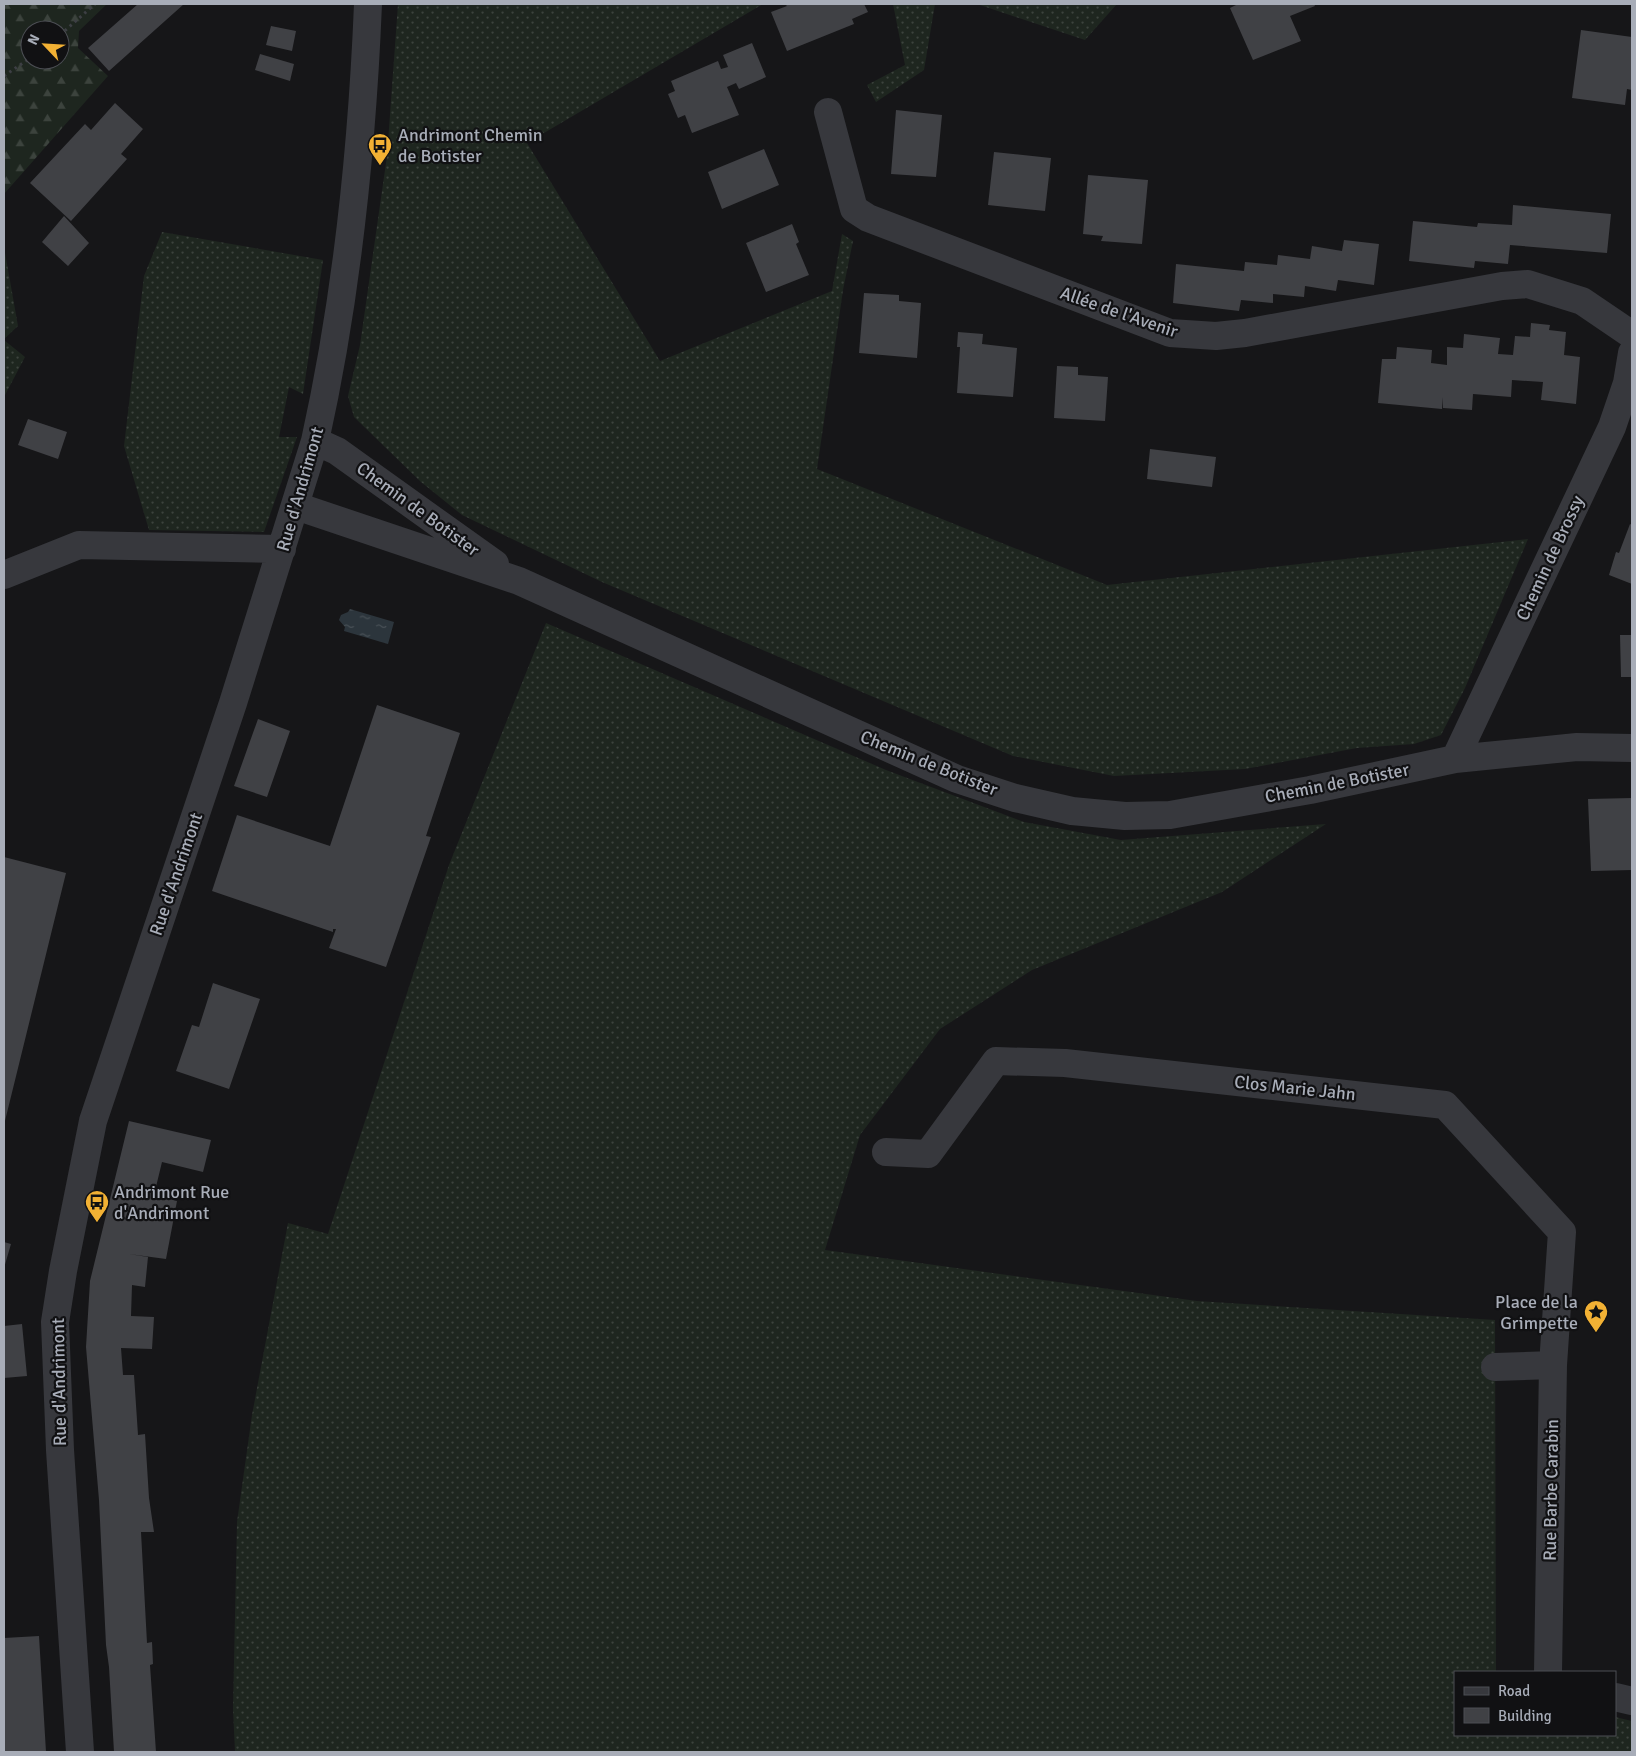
<svg xmlns="http://www.w3.org/2000/svg" width="1636" height="1756" viewBox="0 0 1636 1756" font-family="Signika,sans-serif">
<defs>
<pattern id="grass-dots" width="8" height="8" patternUnits="userSpaceOnUse" patternTransform="scale(1.25)"><rect width="8" height="8" fill="#1e261f"/><path d="M2 2h.1M6 6h.1" fill="none" stroke="#3c433d" stroke-width="1.8" stroke-linecap="round"/></pattern>
<pattern id="forest-firs" width="22" height="20" patternUnits="userSpaceOnUse" patternTransform="scale(1.25)"><rect width="22" height="20" fill="#1e261f"/><path d="M5 1l3.5 6h-7zM16 11l3.5 6h-7z" fill="#3c433d"/></pattern>
<pattern id="water-ripples" width="26" height="14" patternUnits="userSpaceOnUse" patternTransform="scale(1.25)"><rect width="26" height="14" fill="#2c353c"/><path d="M2 4q2-2 4 0t4 0M15 11q2-2 4 0t4 0" fill="none" stroke="#485056"/></pattern>
</defs>
<rect width="100%" height="100%" fill="#161618"/>
<path fill="url(#grass-dots)" d="M398,4h365l-236,139 133,218 172,-70 10,-57 11,7 -10,49 -26,179 290,116 421,-46 -63,149 -24,47 -27,9 -57,4 -112,21 -131,7 -101,-20 -411,-174 -140,-67 -41,-33 -67,-65 -6,-21 12,-51 27,-189z
M893,4h42l-11,66 -48,32 -9,-17 38,-20z
M977,4h140l-32,36z
M162,232l161,28 -20,134 -14,-7 -10,50h18l-33,95 -115,-2 -25,-84 20,-170z
M4,247l14,79 -14,13z
M4,340l21,17 -21,40z
M546,623l340,147 138,52 97,18 205,-16 -104,68 -190,78 -92,59 -80,106 -35,115 372,51 298,19 1,352h-41v63h160v-18l17,4v31h-1397l-2,-43 4,-187 15,-107 36,-192 40,11 121,-369z"/>
<path fill="url(#forest-firs)" fill-rule="evenodd" d="M4,4h103l-28,27 -1,17 30,28 -104,118zM30,30h30v30h-30z"/>
<path fill="url(#water-ripples)" d="M350,609l44,13 -6,22 -44,-13 1,-4 -6,-7 2,-5 7,-3z"/>
<path fill="#404145" d="M138,4h46l-75,67 -21,-23z
M785,4h79l4,8 -16,7 2,5 -67,27 -16,-39 16,-6z
M1238,4h76l1,2 -25,10 11,25 -48,19 -23,-52z
M271,26l25,5 -4,20 -26,-6z
M1581,30l51,7v53l-5,-1 -2,16 -53,-7z
M752,43l14,34 -27,12 -3,-6 -9,4 12,28 -47,18 -7,-18 -7,3 -10,-24 7,-3 -4,-10 47,-20 3,8 7,-2 -5,-12z
M260,54l34,10 -4,17 -35,-11z
M115,103l28,26 -22,25 6,5 -56,62 -41,-38 55,-59 6,6z
M896,110l46,5 -6,62 -45,-3z
M764,149l15,36 -57,24 -14,-37z
M994,152l57,6 -6,53 -57,-6z
M1088,175l60,5 -6,64 -41,-3 2,-5 -20,-2z
M1513,205l98,9 -4,39 -97,-8 -2,19 -33,-3 -1,7 -65,-7 4,-40 64,6 1,-4 34,2z
M64,216l25,27 -21,23 -26,-24z
M792,224l7,18 -3,2 13,31 -43,17 -20,-49z
M1344,240l35,4 -5,41 -36,-5 -2,11 -31,-5 -1,11 -31,-3v9l-32,-3 -2,11 -66,-8 3,-39 68,7 1,-9 32,3 1,-10 32,4 2,-13 30,5z
M864,293l35,2v6l22,2 -4,55 -58,-5z
M1531,323l19,2 -1,5 17,2 -2,23 16,2 -4,47 -35,-4 2,-18 -31,-2 -1,17 -38,-3 -1,16 -29,-2v-11l-1,12 -64,-6 4,-44h14l1,-12 35,3 -1,13 16,2v-18l16,1 1,-14 36,4 -2,16 15,1 2,-19 15,1z
M958,332l25,2 -1,10 35,4 -4,49 -56,-4 3,-46h-3z
M1057,366l21,1v8l30,2 -3,44 -51,-3z
M28,419l39,13 -9,27 -40,-14z
M1150,449l66,8 -4,30 -65,-8z
M1630,524l2,1v59l-23,-9 7,-23 3,1z
M1620,635h12v42h-11z
M377,705l83,28 -34,103 5,1 -45,130 -57,-19 7,-19h-3v3l-121,-41 25,-76 93,31z
M258,719l32,12 -23,66 -33,-11z
M1632,798v72l-41,1 -3,-72z
M4,857l62,16 -62,252z
M213,983l47,16 -31,90 -53,-18 16,-46 7,2z
M129,1121l82,19 -8,32 -41,-10 -8,33 23,6 -11,58 -37,-5 19,3 -3,30 -13,-2 -1,31 23,1 -2,32 -31,-1 2,27h11l4,60 7,-1 4,64 5,34h-13l6,111 5,-1 1,22 -3,1 6,87h-42l-5,-85 -3,-22 -7,-145 -13,-153 4,-66z
M4,1242l7,2 -7,24z
M22,1324l5,52 -23,2v-52z
M39,1636l7,116h-42v-114z"/>
<g fill="none" stroke-linecap="round" stroke-linejoin="round">
<path stroke="#3d3f44" stroke-width="3" stroke-dasharray="2.5 4" stroke-linecap="butt" d="M60,35l35,-31
M4,76l26,-18"/>
<path stroke="#37383d" stroke-width="28" d="M828,112l26,97 14,9 302,115 46,3 29,-3 257,-47 26,-2 54,17 50,34
M315,441l22,10 158,113
M296,506l223,75 438,198 58,19 57,13 53,5 45,-1 140,-25 145,-31 122,-12 55,1
M4,575l75,-30 203,4
M1455,759l157,-332 15,-44 5,-30
M886,1152l42,2 68,-93 69,2 380,42 117,127 -9,133
M1495,1367l58,-2 -5,307
M1615,1697l17,4
M80,1752l-20,-302 -5,-128 8,-51 30,-150 140,-418 82,-262c32,-144 47,-291 53,-437"/>
</g>
<defs>
<g id="bus-pin" transform="scale(1.25)"><path d="M0 17L-7.5 6A9.5 9.5 0 1 1 7.5 6Z" fill="#f2b134" stroke="#111113"/><path d="M-5-6H5V4H4V6H2V4H-2V6H-4V4H-5ZM-3.5-4V0h7V-4ZM-3.5 1.2v1.5H-2V1.2ZM2 1.2v1.5H3.5V1.2Z" fill="#111"/></g>
<g id="sight-pin" transform="scale(1.25)"><path d="M0 17L-7.5 6A9.5 9.5 0 1 1 7.5 6Z" fill="#f2b134" stroke="#111113"/><path d="M0-6L1.8-2.2L6-1.7L2.9 1.2L3.7 5.4L0 3.3L-3.7 5.4L-2.9 1.2L-6-1.7L-1.8-2.2Z" fill="#111"/></g>
</defs>
<g fill-rule="evenodd">
<use href="#bus-pin" x="380" y="145"/>
<use href="#bus-pin" x="97" y="1202"/>
<use href="#sight-pin" x="1596" y="1312"/>
</g>
<g text-anchor="middle" dominant-baseline="central" stroke-width="4.5" stroke-linejoin="round" paint-order="stroke">
<g font-size="18" fill="#a8adb8" stroke="#111113" text-anchor="start">
<text x="398" y="135">Andrimont Chemin<tspan x="398" dy="21">de Botister</tspan></text>
<text x="114" y="1192">Andrimont Rue<tspan x="114" dy="21">d'Andrimont</tspan></text>
<text x="1578" y="1302" text-anchor="end">Place de la<tspan x="1578" dy="21">Grimpette</tspan></text>
</g>
<g font-size="18" fill="#a8adb8" stroke="#111113">
<text transform="translate(1119 312) rotate(19)">Allée de l'Avenir</text>
<text transform="translate(300 489) rotate(-74)">Rue d'Andrimont</text>
<text transform="translate(418 509) rotate(36)">Chemin de Botister</text>
<text transform="translate(1550 558) rotate(-65)">Chemin de Brossy</text>
<text transform="translate(929 763) rotate(22)">Chemin de Botister</text>
<text transform="translate(1337 783) rotate(-11)">Chemin de Botister</text>
<text transform="translate(176 874) rotate(-71)">Rue d'Andrimont</text>
<text transform="translate(1295 1088) rotate(6)">Clos Marie Jahn</text>
<text transform="translate(59 1382) rotate(-91)">Rue d'Andrimont</text>
<text transform="translate(1551 1490) rotate(-89)">Rue Barbe Carabin</text>
</g>
</g>
<rect width="1636" height="1756" fill="none" stroke="#a8adb8" stroke-width="10"/>
<rect x="1454" y="1671" width="162" height="65" fill="#111113" stroke="#4d4f55"/>
<rect x="1464" y="1687" width="25" height="8" fill="#37383d" stroke="#4d4f55"/>
<text x="1498" y="1696" font-size="15" fill="#a8adb8">Road</text>
<rect x="1464" y="1708" width="25" height="15" fill="#404145" stroke="#4d4f55"/>
<text x="1498" y="1721" font-size="15" fill="#a8adb8">Building</text>
<g transform="translate(45 45) rotate(295)"><circle r="24" fill="#111113" stroke="#4d4f55"/>
<path d="M0-4L9 19L0 12L-9 19Z" fill="#f2b134"/>
<text y="-8" font-size="14" font-weight="bold" text-anchor="middle" fill="#a8adb8">N</text>
</g>
</svg>
